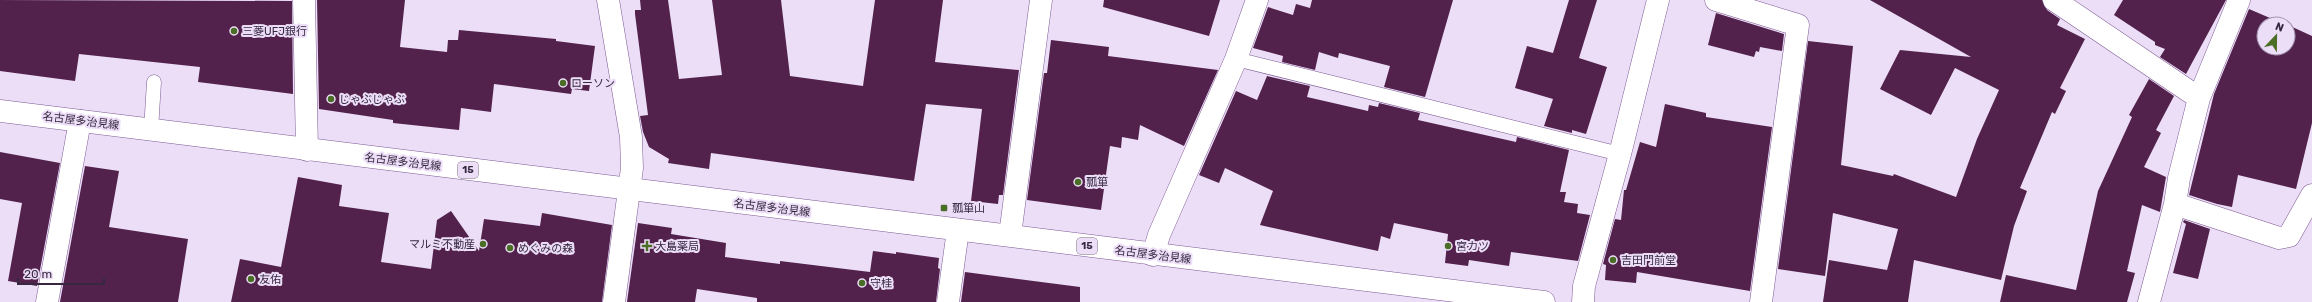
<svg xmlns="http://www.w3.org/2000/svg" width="2312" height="302" viewBox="0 0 2312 302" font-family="Rubik,'Noto Sans JP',sans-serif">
<rect width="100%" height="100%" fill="#eddef8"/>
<path fill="#52224d" d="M0,0l292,1 1,93 -95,-12 2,-15 -121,-13 -4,27 -75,-10z
M317,0h88l-5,47 47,5 1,-12h10l1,-10 97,9v2l39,5 -6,45 -17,-2 -1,5 -77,-10 -3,28 -30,-4 -2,22 -66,-7v-3l-74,-11z
M640,0h28l11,79 43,-4 -10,-75h69l9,76 73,10 12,-86h68l-8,62 84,8 -16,125h-4l-1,9 -27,-3 11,-92 -56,-5 -12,77 -203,-28 -2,16 -41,-6 1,-4 -20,-12 -6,-15 -3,-16 8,-1 -13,-101v-4h6z
M1104,0h116l-11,36 -106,-29z
M1312,0h141l-28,97 -41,-10 6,-21 -51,-13 -1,5 -19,-6 -4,18 -33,-8 1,-6 -30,-8 15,-41 25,8 3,-11 14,4z
M1569,0h28l-18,58 28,9 -21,67 -14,-4v3l-28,-7 9,-27 -38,-11 12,-42 26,7z
M1870,0h172l5,10 13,9 -3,6 28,14 -25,49 6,3 -11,23 -3,-2 -32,76 7,3 -13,35 -13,54 -87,-20 -6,42h-85l6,-42 58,10 11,-41 -65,-16 -8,63 -47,-7 30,-228 45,5 -12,119 52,11 1,-2 62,23 21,-58 22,-49 -44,-22 -24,47 -51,-26 20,-39 71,7z
M2123,0h103l-40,74 -26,-17 5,-8 -10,-4v-3l-41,-27z
M2249,9l35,15h-20v24h24v-23l24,11v87l-16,66 -58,-14 -6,32 -15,-3 -28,-9 25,-101z
M1716,13l68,21 -2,17 -22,-4 -1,5 -3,-1 -2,6 -46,-12z
M1051,40l58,7 -1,9 110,14 -34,76 -44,-21 -2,15 -16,-3 -1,11 -11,-2 -9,64 -74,-10 17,-127h3z
M1267,76l43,10 -3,11 61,14 1,-6 9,2 1,-4 41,10 -2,7 98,22 1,-5 52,13 -9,42h6l-2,10 14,2 -1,9 13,2 -12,46 -67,-9 -2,14 -40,-6 -1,6 -23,-3 3,-29 -54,-11 -4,16 -9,-3 -3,15 -118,-26 13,-34 -48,-23 -6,15 -20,-8 37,-84 21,9z
M2149,79l25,17 -18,34 5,3 -17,34 22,10 -6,35 -18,-7 -15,66 8,2 -8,29h-127l6,-27 70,15 22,-99 34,-74 -3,-2z
M1665,104l41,9v4l66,10 -22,164 -113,-19 -1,11 -31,-3 1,-15 -3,-1 12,-45 6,1 3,-30h2l14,-48 16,5z
M0,152l60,11 -23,123 -29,-5 14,-78 -22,-4z
M85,166l34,5 -10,56 79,12 -10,63h-118z
M298,177l44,8 -3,21 50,7 -8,49 50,7 6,-49 14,-9 28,40 5,-32 56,7 2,-13 70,12 -10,77h-371l9,-43 41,8z
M2184,220l26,9 -12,50 -25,-6 13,-49 -3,-2z
M638,223l34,5 -1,6 55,9 -1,14 55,7v-3l90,11 3,-21 23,3v-2l43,6 -1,10 2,1 -4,33h-179v-4l-60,-9 -2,13h-68z
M965,272l115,15v15h-119z"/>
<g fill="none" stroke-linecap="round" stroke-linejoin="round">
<g stroke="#7d5a93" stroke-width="15">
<path id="lane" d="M1236,59l384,95
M151,130l3,-48"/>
</g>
<g stroke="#7d5a93" stroke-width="23">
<path id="street" d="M304,0l3,150
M608,0l23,137 1,31 -18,134
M1716,0l82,25 -37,277
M2054,0l145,98
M2175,204l104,34 10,-2 23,-41
M1010,235l31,-235
M1153,255l6,-20 77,-176 21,-59
M47,302l33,-181
M948,302l10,-72
M1583,302l1,-16 36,-132 38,-154
M2149,302l26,-98 4,-26 20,-80 40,-98"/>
</g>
<g stroke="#7d5a93" stroke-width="23">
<path id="primary" d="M0,111l1544,191"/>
</g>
<use href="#lane" stroke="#fff" stroke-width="14"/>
<use href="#street" stroke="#fff" stroke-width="22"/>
<use href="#primary" stroke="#fff" stroke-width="22"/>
</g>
<g fill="#4a6e26" stroke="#eddef8" stroke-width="1.5">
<circle cx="234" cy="31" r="4"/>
<circle cx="563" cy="83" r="4"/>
<circle cx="331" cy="99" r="4"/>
<circle cx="1078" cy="182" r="4"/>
<rect x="940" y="204" width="8" height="8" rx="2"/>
<circle cx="483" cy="244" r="4"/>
<path d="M645 240h4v4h4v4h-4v4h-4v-4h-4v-4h4z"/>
<circle cx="1448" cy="246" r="4"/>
<circle cx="510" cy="248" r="4"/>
<circle cx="1613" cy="260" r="4"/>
<circle cx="251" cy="279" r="4"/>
<circle cx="862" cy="283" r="4"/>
</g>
<g text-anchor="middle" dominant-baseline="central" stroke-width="4" stroke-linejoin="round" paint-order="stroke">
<g fill="#eddef8" stroke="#6e5e77" stroke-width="1">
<rect x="458" y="162" width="20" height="16" rx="3"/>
<rect x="1077" y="238" width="20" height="16" rx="3"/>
</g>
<g font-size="10" font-weight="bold" fill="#372740">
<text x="468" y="170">15</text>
<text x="1087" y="246">15</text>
</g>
<g font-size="11" fill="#372740" stroke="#eddef8" text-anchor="start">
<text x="242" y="31">三菱UFJ銀行</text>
<text x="571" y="83">ローソン</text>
<text x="339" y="99">じゃぶじゃぶ</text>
<text x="1086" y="182">瓢箪</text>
<text x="952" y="208">瓢箪山</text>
<text x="475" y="244" text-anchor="end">マルミ不動産</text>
<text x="655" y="246">大島薬局</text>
<text x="1456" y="246">宮カツ</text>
<text x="518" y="248">めぐみの森</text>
<text x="1621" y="260">吉田門前堂</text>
<text x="259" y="279">友佑</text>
<text x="870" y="283">守桂</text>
</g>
<g font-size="11" fill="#372740" stroke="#eddef8">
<text transform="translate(81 121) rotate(7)">名古屋多治見線</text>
<text transform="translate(403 162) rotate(7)">名古屋多治見線</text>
<text transform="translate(772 208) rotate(7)">名古屋多治見線</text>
<text transform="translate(1153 255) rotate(7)">名古屋多治見線</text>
</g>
</g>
<g transform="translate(2276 36) rotate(22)"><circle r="19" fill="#eddef8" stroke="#a495ae"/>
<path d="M0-3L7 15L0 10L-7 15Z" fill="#4a6e26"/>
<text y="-6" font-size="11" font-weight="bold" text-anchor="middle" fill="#372740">N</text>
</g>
<path d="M18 278v6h86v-6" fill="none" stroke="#372740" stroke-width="2"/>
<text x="24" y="278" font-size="12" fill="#372740" stroke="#eddef8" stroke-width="3" paint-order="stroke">20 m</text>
</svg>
